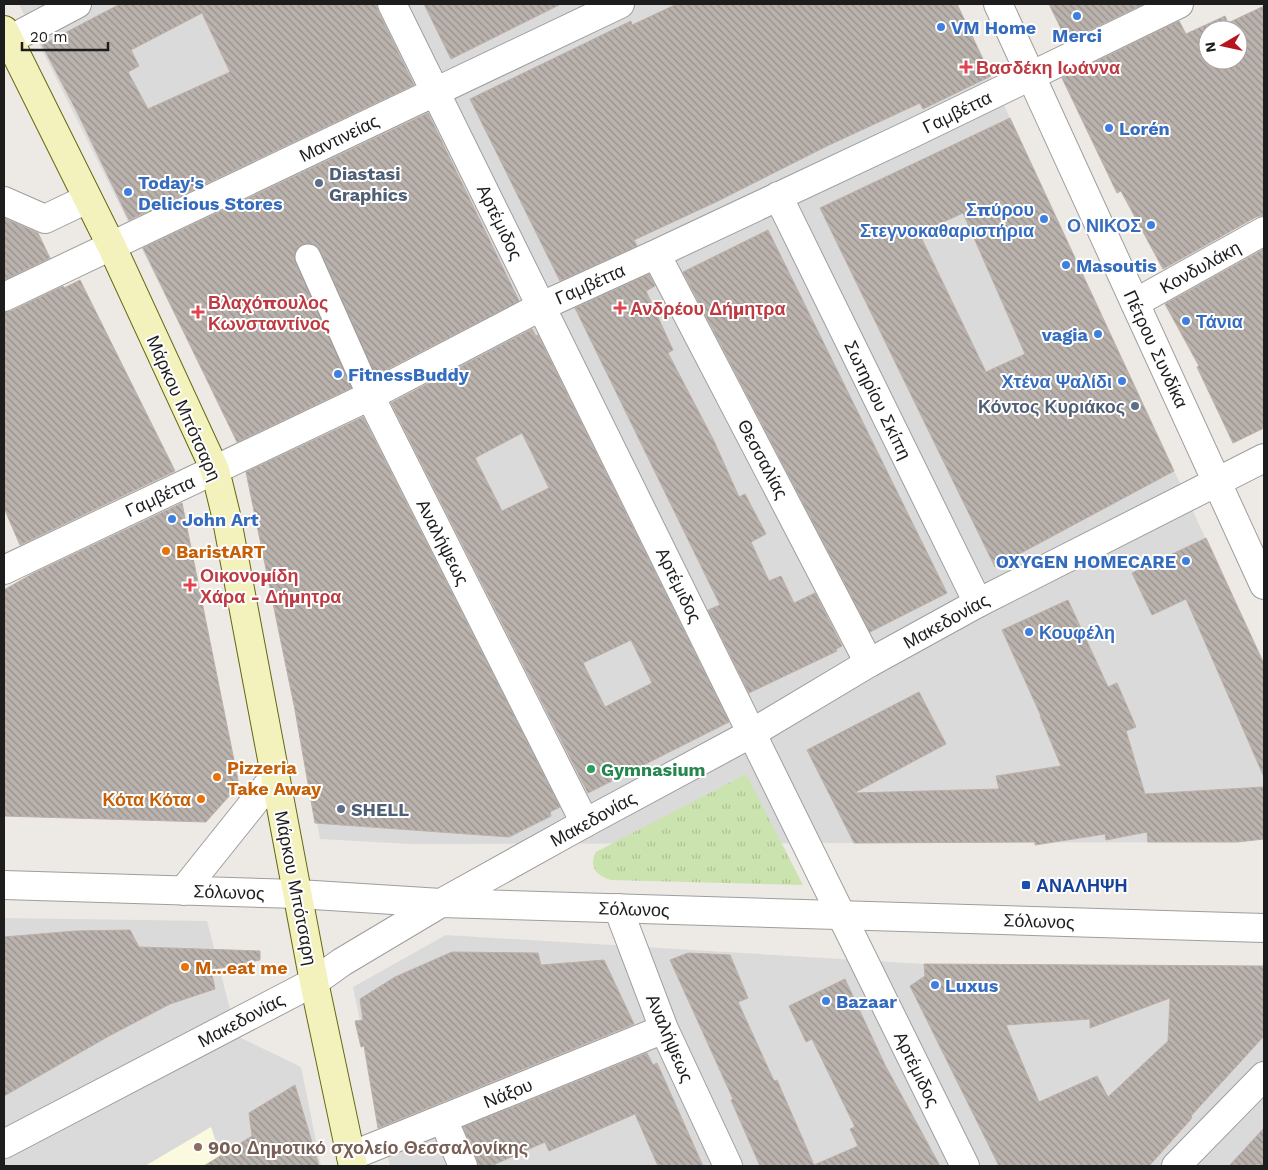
<svg xmlns="http://www.w3.org/2000/svg" width="1268" height="1170" viewBox="0 0 1268 1170" font-family="'Work Sans',sans-serif">
<defs>
<pattern id="grass-tufts" width="24" height="20" patternUnits="userSpaceOnUse" patternTransform="scale(1.25)"><rect width="24" height="20" fill="#cbe3ae"/><path d="M3 7l-1-3M5 7V3M7 7l1-3M15 17l-1-3M17 17v-4M19 17l1-3" fill="none" stroke="#aec295"/></pattern>
<pattern id="building-back-hatch" width="6" height="6" patternUnits="userSpaceOnUse" patternTransform="scale(1.25)"><rect width="6" height="6" fill="#bab2ad"/><path d="M-1 5l2 2M0 0l6 6M5-1l2 2" fill="none" stroke="#97908c"/></pattern>
</defs>
<rect width="100%" height="100%" fill="#ede9e4"/>
<path fill="#dbdada" d="M19,4h938l307,660v175l-27,3 -826,2 -91,-5 -66,-366z
M4,918l203,3 30,115 64,31 20,99h-317z
M446,935l478,29 340,2v200h-874l-37,-179z"/>
<path fill="#fbfade" d="M211,1127l13,39h-79z"/>
<path fill="url(#grass-tufts)" d="M746,774l57,111 -192,-5c-14,-4 -23,-13 -15,-28z"/>
<path fill="url(#building-back-hatch)" stroke="#bdb0a8" fill-rule="evenodd" d="M120,4h256l2,7 36,74 -285,135 -52,-108 -35,-67zM202,13l28,59 -82,37 -20,-37 11,-6 -8,-16z
M424,4h137l-110,55z
M677,4h280l34,72 -68,33 -3,-6 -93,43 -109,55 -84,39 3,6 -77,35 -90,-182 161,-78 1,4z
M1049,4h95l-77,37z
M1264,6v209l-8,2 -93,52 -42,-78 -4,2 -55,-115 117,-57 7,13 39,-18 3,7zM1208,30h30v30h-30z
M428,113l91,188 -143,74 -55,-124 -4,-5 -7,-3 -8,1 -5,4 -3,7 1,8 56,125 -114,54 -94,-194z
M1010,118l164,353 -179,96 -175,-359zM963,213l62,141 -39,18 -67,-139z
M4,218l34,15 12,25 -46,22z
M768,230l179,363 -77,39 -187,-360z
M1264,249v179l-31,15 -36,-76 2,-1 -34,-62z
M649,274l6,12 -9,5 27,59 -5,3 46,88 25,56 6,-3 21,40 -15,8 18,39 12,-5 13,27 21,-10 27,53 -6,3 1,2 -88,42 -41,-83 12,-5 -145,-297z
M80,280l95,191 -155,74 -16,-37v-196l7,-1 52,-25 1,2z
M532,329l4,7 2,-1 191,387 -141,71 -197,-390zM522,433l27,55 -47,23 -27,-53zM631,640l21,43 -47,24 -22,-44z
M363,417l197,390 -10,5 1,4 -42,21 -194,-14 -20,-113 -49,-238z
M182,503l57,282 -33,37 -202,-6v-226l28,-16z
M1206,538l58,126v113l-78,-178 -34,16 -20,-42z
M1068,600l40,87 9,-4 19,44 -10,4 19,63 119,-7v52l-27,3h-89l-1,-10 -41,8 -1,-6 -70,11v-3l-181,1 -47,-93 112,-58 27,52 -92,49 145,-4 -3,-13 65,-10 -21,-50h1l-39,-86z
M130,930l9,17 121,4v9l-49,10 4,19 -45,15 -61,32 -105,60v-159l71,-6z
M452,952l86,1 3,12 63,-5 30,64 -256,104 -14,-82 -3,1 -6,-26 8,-1 -3,-21 35,-22z
M688,953l42,2 18,43 -10,4 36,79 3,-1 37,85 44,-19 -8,-17 5,-2 -43,-88 -6,3 -17,-36 56,-27 40,86 55,101h-180l-29,-66 2,-1 -63,-139z
M924,964l340,2v70l-73,80 1,2 -43,48h-150l-89,-180 15,-10zM1170,998l-2,43 -60,56 -11,-21 -58,26 -33,-77 84,-6v9z
M647,1053l6,12 4,-2 46,103h-45l-23,-52 -86,37 -4,-9 -54,24h-13l-1,-6 -14,-33z
M295,1085l24,81h-115l48,-30 -3,-23z
M1264,1128v38h-35z"/>
<g fill="none" stroke-linecap="round" stroke-linejoin="round">
<g stroke="#9e9e9e" stroke-width="28">
<path id="pedestrian" d="M308,257l62,139"/>
</g>
<g stroke="#9e9e9e" stroke-width="30">
<path id="minor" d="M392,4l573,1162
M9,40l68,-36
M778,196l200,407
M4,201l41,18 42,-20
M656,254l213,409
M4,297l616,-293
M1135,303l129,-72
M370,396l215,427
M4,570l366,-174 172,-90 114,-52 255,-120 268,-130
M618,908l46,121 64,137
M443,1119l20,47
M351,1156l313,-127
M1176,1166l88,-90"/>
</g>
<g stroke="#9e9e9e" stroke-width="30">
<path id="tertiary" d="M998,4l266,581
M4,885l294,9 143,9 823,25
M183,891l92,-115
M4,1144l310,-162 28,-20 99,-59 144,-80 167,-90 117,-70 109,-60 286,-145"/>
</g>
<g stroke="#64680f" stroke-width="30">
<path id="secondary" d="M4,30l108,217 103,223 11,45 88,467 39,184"/>
</g>
<use href="#pedestrian" stroke="#fff" stroke-width="25"/>
<use href="#minor" stroke="#fff" stroke-width="28"/>
<use href="#tertiary" stroke="#fff" stroke-width="28"/>
<use href="#secondary" stroke="#f3f2bc" stroke-width="28"/>
</g>
<g fill="#3f7fe0" stroke="#fff" stroke-width="2">
<circle cx="1077" cy="16" r="5"/>
<circle cx="941" cy="27" r="5"/>
<circle cx="1109" cy="128" r="5"/>
<circle cx="128" cy="192" r="5"/>
<circle cx="1044" cy="219" r="5"/>
<circle cx="1151" cy="225" r="5"/>
<circle cx="1066" cy="265" r="5"/>
<circle cx="1186" cy="321" r="5"/>
<circle cx="1098" cy="334" r="5"/>
<circle cx="338" cy="374" r="5"/>
<circle cx="1122" cy="381" r="5"/>
<circle cx="172" cy="519" r="5"/>
<circle cx="1186" cy="561" r="5"/>
<circle cx="1029" cy="632" r="5"/>
<circle cx="935" cy="985" r="5"/>
<circle cx="826" cy="1001" r="5"/>
</g>
<g fill="#e0444e" stroke="#fff" stroke-width="2">
<path d="M963.5 59.5h5v5h5v5h-5v5h-5v-5h-5v-5h5z"/>
<path d="M617.5 300.5h5v5h5v5h-5v5h-5v-5h-5v-5h5z"/>
<path d="M195.5 304.5h5v5h5v5h-5v5h-5v-5h-5v-5h5z"/>
<path d="M187.5 577.5h5v5h5v5h-5v5h-5v-5h-5v-5h5z"/>
</g>
<g fill="#5c6f8a" stroke="#fff" stroke-width="2">
<circle cx="319" cy="183" r="5"/>
<circle cx="1135" cy="406" r="5"/>
<circle cx="341" cy="809" r="5"/>
</g>
<g fill="#e8710a" stroke="#fff" stroke-width="2">
<circle cx="166" cy="551" r="5"/>
<circle cx="217" cy="777" r="5"/>
<circle cx="201" cy="799" r="5"/>
<circle cx="185" cy="967" r="5"/>
</g>
<circle fill="#2e9e5b" stroke="#fff" stroke-width="2" cx="591" cy="769" r="5"/>
<rect fill="#1a4fb4" stroke="#fff" stroke-width="2" x="1021" y="880" width="10" height="10" rx="2.5"/>
<circle fill="#8d6e63" stroke="#fff" stroke-width="2" cx="198" cy="1147" r="5"/>
<g text-anchor="middle" dominant-baseline="central" stroke-width="4" stroke-linejoin="round" paint-order="stroke">
<g font-size="18" font-weight="bold" fill="#366cbe" stroke="#fff" text-anchor="start">
<text x="951" y="27">VM Home</text>
<text x="1077" y="35" text-anchor="middle">Merci</text>
<text x="1119" y="128">Lorén</text>
<text x="138" y="182">Today's<tspan x="138" dy="21">Delicious Stores</tspan></text>
<text x="1034" y="209" text-anchor="end">Σπύρου<tspan x="1034" dy="21">Στεγνοκαθαριστήρια</tspan></text>
<text x="1141" y="225" text-anchor="end">Ο ΝΙΚΟΣ</text>
<text x="1076" y="265">Masoutis</text>
<text x="1196" y="321">Τάνια</text>
<text x="1088" y="334" text-anchor="end">vagia</text>
<text x="348" y="374">FitnessBuddy</text>
<text x="1112" y="381" text-anchor="end">Χτένα Ψαλίδι</text>
<text x="182" y="519">John Art</text>
<text x="1176" y="561" text-anchor="end">OXYGEN HOMECARE</text>
<text x="1039" y="632">Κουφέλη</text>
<text x="945" y="985">Luxus</text>
<text x="836" y="1001">Bazaar</text>
</g>
<g font-size="18" font-weight="bold" fill="#be3a42" stroke="#fff" text-anchor="start">
<text x="976" y="67">Βασδέκη Ιωάννα</text>
<text x="208" y="302">Βλαχόπουλος<tspan x="208" dy="21">Κωνσταντίνος</tspan></text>
<text x="630" y="308">Ανδρέου Δήμητρα</text>
<text x="200" y="575">Οικονομίδη<tspan x="200" dy="21">Χάρα - Δήμητρα</tspan></text>
</g>
<g font-size="18" fill="#1d1d1d" stroke="#fff">
<text transform="translate(957 112) rotate(-26)">Γαμβέττα</text>
<text transform="translate(339 138) rotate(-26)">Μαντινείας</text>
<text transform="translate(500 222) rotate(64)">Αρτέμιδος</text>
<text transform="translate(1200 267) rotate(-29)">Κονδυλάκη</text>
<text transform="translate(590 284) rotate(-24)">Γαμβέττα</text>
<text transform="translate(1156 349) rotate(65)">Πέτρου Συνδίκα</text>
<text transform="translate(878 400) rotate(64)">Σωτηρίου Σκίπη</text>
<text transform="translate(184 408) rotate(66)">Μάρκου Μπότσαρη</text>
<text transform="translate(763 459) rotate(62)">Θεσσαλίας</text>
<text transform="translate(160 496) rotate(-25)">Γαμβέττα</text>
<text transform="translate(443 542) rotate(63)">Αναλήψεως</text>
<text transform="translate(679 585) rotate(64)">Αρτέμιδος</text>
<text transform="translate(946 621) rotate(-29)">Μακεδονίας</text>
<text transform="translate(593 819) rotate(-29)">Μακεδονίας</text>
<text transform="translate(296 888) rotate(79)">Μάρκου Μπότσαρη</text>
<text transform="translate(229 892) rotate(2)">Σόλωνος</text>
<text transform="translate(634 909) rotate(2)">Σόλωνος</text>
<text transform="translate(1039 921) rotate(2)">Σόλωνος</text>
<text transform="translate(241 1020) rotate(-28)">Μακεδονίας</text>
<text transform="translate(670 1038) rotate(67)">Αναλήψεως</text>
<text transform="translate(917 1069) rotate(64)">Αρτέμιδος</text>
<text transform="translate(508 1093) rotate(-22)">Νάξου</text>
</g>
<g font-size="18" font-weight="bold" fill="#4e5e75" stroke="#fff" text-anchor="start">
<text x="329" y="173">Diastasi<tspan x="329" dy="21">Graphics</tspan></text>
<text x="1125" y="406" text-anchor="end">Κόντος Κυριάκος</text>
<text x="351" y="809">SHELL</text>
</g>
<g font-size="18" font-weight="bold" fill="#c56008" stroke="#fff" text-anchor="start">
<text x="176" y="551">BaristART</text>
<text x="227" y="767">Pizzeria<tspan x="227" dy="21">Take Away</tspan></text>
<text x="191" y="799" text-anchor="end">Κότα Κότα</text>
<text x="195" y="967">M...eat me</text>
</g>
<g font-size="18" font-weight="bold" fill="#27864d" stroke="#fff" text-anchor="start">
<text x="601" y="769">Gymnasium</text>
</g>
<g font-size="18" font-weight="bold" fill="#164399" stroke="#fff" text-anchor="start">
<text x="1036" y="885">ΑΝΑΛΗΨΗ</text>
</g>
<g font-size="18" font-weight="bold" fill="#785e54" stroke="#fff" text-anchor="start">
<text x="208" y="1147">90ο Δημοτικό σχολείο Θεσσαλονίκης</text>
</g>
</g>
<rect width="1268" height="1170" fill="none" stroke="#1d1d1d" stroke-width="10"/>
<g transform="translate(1223 45) rotate(261)"><circle r="24" fill="#ffffff" stroke="#a5a5a5"/>
<path d="M0-4L9 19L0 12L-9 19Z" fill="#b6141e"/>
<text y="-8" font-size="14" font-weight="bold" text-anchor="middle" fill="#1d1d1d">N</text>
</g>
<path d="M22 42v8h86v-8" fill="none" stroke="#1d1d1d" stroke-width="2.5"/>
<text x="30" y="42" font-size="15" fill="#1d1d1d" stroke="#ffffff" stroke-width="4" paint-order="stroke">20 m</text>
</svg>
